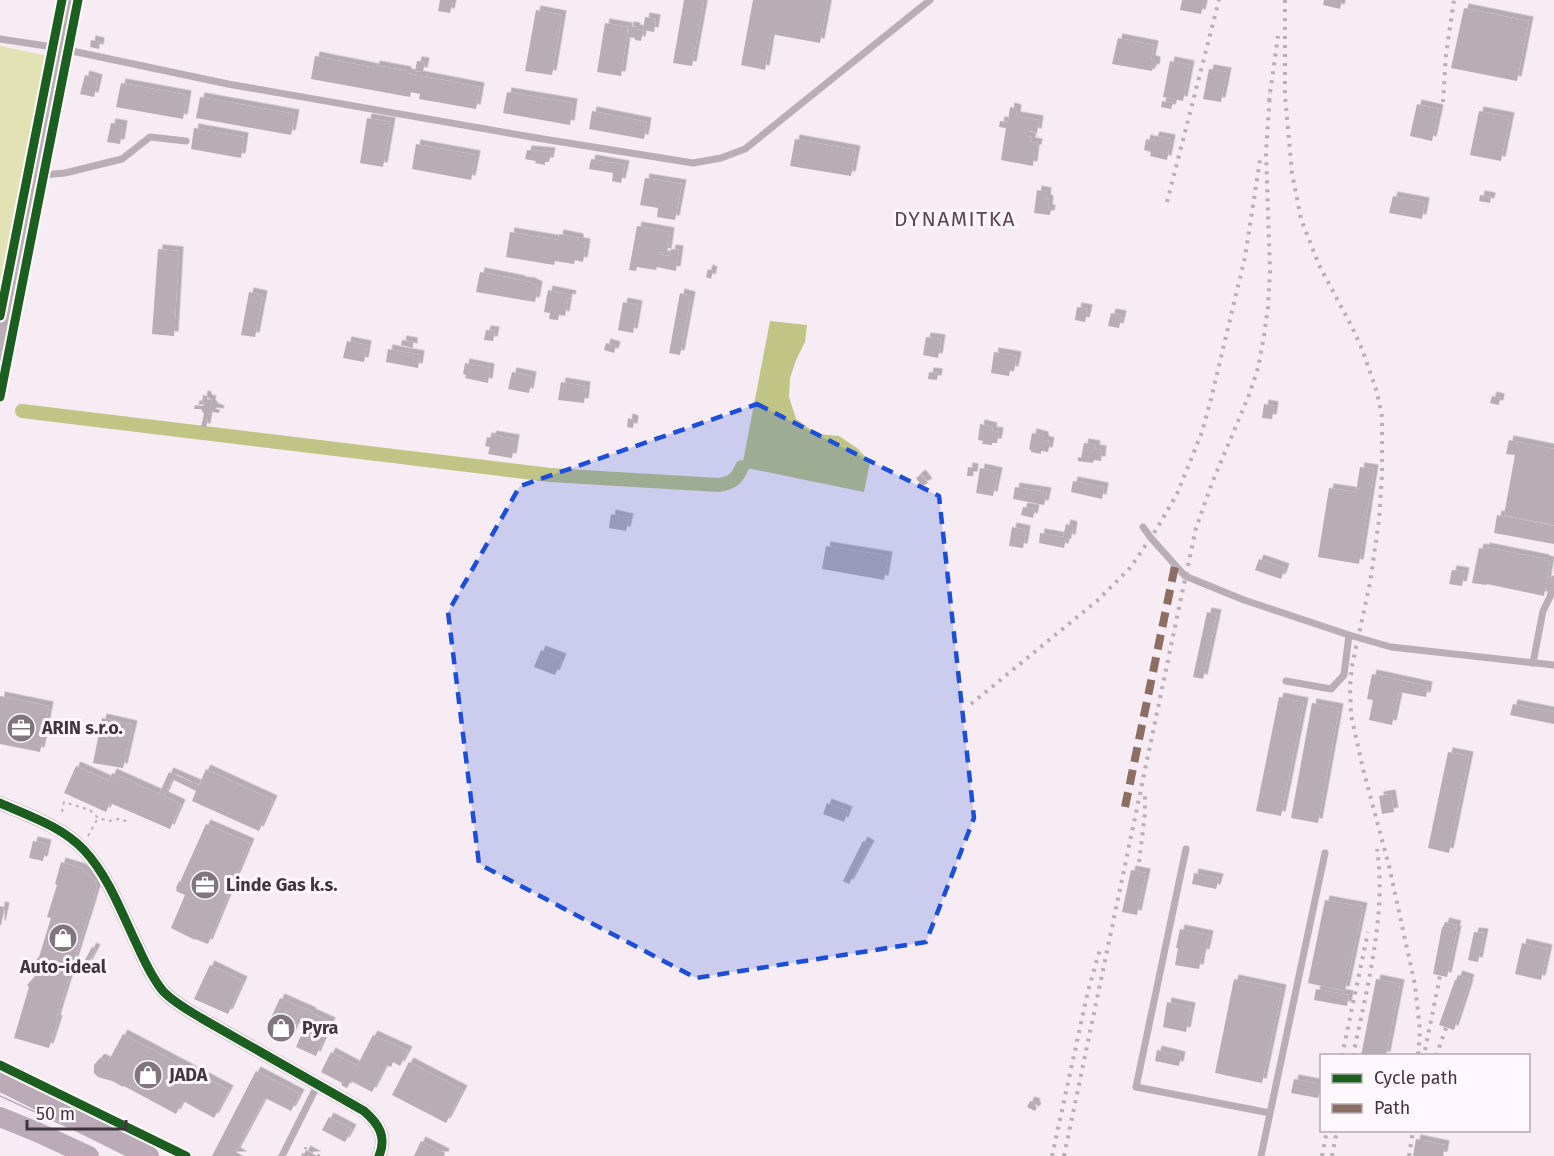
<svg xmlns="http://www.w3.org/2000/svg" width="1554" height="1156" viewBox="0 0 1554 1156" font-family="'Fira Sans',sans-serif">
<defs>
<filter id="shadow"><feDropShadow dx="4.5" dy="-4.5" stdDeviation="0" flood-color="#0004"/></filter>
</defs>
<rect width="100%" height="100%" fill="#f7ebf4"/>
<path fill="#e2e2b4" d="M0,46l49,10 -49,245z"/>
<path fill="#c0c484" d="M770,321l37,4 -2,17 -9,18 -6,18 -1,19 7,22 21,15 22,2 18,12 13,14 -6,30 -122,-25z"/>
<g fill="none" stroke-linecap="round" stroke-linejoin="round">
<path stroke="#c0c484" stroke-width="14" d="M22,411l528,64 169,10c13,-2 18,-6 23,-18"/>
</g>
<path fill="#b8adb5" filter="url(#shadow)" d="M440,0h13l-3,13 -12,-2z
M684,0h20l-12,66 -19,-3z
M753,0h75l-8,43 -49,-9 -6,36 -24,-5z
M1182,0h22l-3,14 -21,-4z
M1324,0h18l-2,9 -17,-4z
M1464,8l65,13 -12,60 -66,-13z
M536,10l26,5 -10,60 -27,-4z
M645,17l11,2 -2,13 -11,-2z
M605,23l23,4 -7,49 -24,-4z
M629,26l7,1 -1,2 8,1 -2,11 -6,-1v-2l-7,-1z
M1118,38l36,7 -3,15 5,1 -1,8 -2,-1 -1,3 -40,-7z
M91,40l9,2 -1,7 -9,-2z
M315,56l60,12v-3l32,6v2l73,14 -4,22 -57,-10 1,-5 -9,-2 -1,5 -99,-18z
M417,61l8,1 -2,10 -8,-1z
M1170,61l20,4 -7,36 -20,-4z
M1209,69l18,3 -6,30 -18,-3z
M85,75l13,4 -4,18 -14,-3z
M121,83l66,12 -4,24 -67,-12z
M507,92l66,11 -3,22 -67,-12z
M200,97l95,17 -4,21 -95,-17z
M1162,101l11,2 -2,6 -10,-2z
M1417,104l22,5 -7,32 -22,-5z
M1010,107l7,2 -1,7 23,4 -2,13 -11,-3 -1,6 7,1 -1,5 7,1 -1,6h-2l-2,17 -32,-6 5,-32 -7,-1 1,-6 8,1z
M592,111l55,11 -3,17 -55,-10z
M1479,111l31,6 -9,44 -31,-6z
M367,118l24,4 -8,45 -23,-4z
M111,123l12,2 -3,19 -13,-2z
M194,128l50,9 -3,21 -50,-9z
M1155,136l16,3 -4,21 -17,-4 1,-4 -7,-2 2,-11 7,2z
M795,139l61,11 -5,26 -61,-10z
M416,144l60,11 -5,25 -59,-11z
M527,150l24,2 -2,10h-4v3l-10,-2 1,-2 -11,-2z
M591,159l34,6 -4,18 -9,-2 1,-8 -24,-4z
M645,178l37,6 -7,36 -18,-3 1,-9 -18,-3z
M1037,190l10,2 -1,7 3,1 -1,9h3l-1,6 -16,-2z
M1480,195l11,2 -1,6 -11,-2z
M1393,196l32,6 -3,17 -33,-6z
M637,226l33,6 -3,21 -8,-1 -1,2 12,2 1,-7 8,1 -3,21 -19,-4 -1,3 -19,-3 -1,4 -7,-1z
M510,232l48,8 1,-6 20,4v4l7,1 -3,19 -8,-2 -1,4 -19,-3 -1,4 -48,-8z
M158,249l21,2 -5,85 -22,-2z
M708,269l5,2 -2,8 -5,-2z
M480,272l41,8v1l9,1 8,4 -3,16 -59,-10z
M548,290l24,5 -1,4 -3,-1 -3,18 -6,-2 -1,6 -9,-1 1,-6 -6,-1z
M249,292l14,3 -8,42 -14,-2z
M680,293l11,3 -11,59 -11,-2z
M623,302l15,3 -5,28 -15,-3z
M1077,307l11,2 -3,13 -10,-2z
M1111,313l11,2 -3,13 -11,-2z
M486,330l9,1 -2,10 -9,-1z
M926,337l15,2 -3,19 -15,-3z
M402,340l11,2v6l-12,-3z
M347,341l20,4 -3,17 -21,-4z
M606,343l10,3 -2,7 -10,-3z
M388,349l32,6 -2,13 -32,-6z
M994,352l23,4 -3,15 -4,-1 -1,6 -18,-3z
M465,363l25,5 -2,15 -23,-5 1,-3 -3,-1z
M512,372l20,4 -3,17 -21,-4z
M929,372l9,1 -1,7 -9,-1z
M561,382l25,4 -2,17 -26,-3z
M203,395l4,1v3l5,1 -1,4 3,4 6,2 -1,3 -6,-1 -5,3 -2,13 -5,-1 3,-13 -3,-5h-7l1,-4 7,1 4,-3 -4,-1z
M1492,396l8,2 -1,7 -9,-2z
M1264,404l10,2 -2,13 -10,-1z
M628,418l6,2 -1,8 -6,-1z
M980,424l13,3 -1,4 7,1 -2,11h-5v2l-10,-1 1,-3 -5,-1z
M1032,433l12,3v4l6,2 -2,10 -7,-1v3l-10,-2v-2l-2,-1z
M492,435l23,4 -3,19 -24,-4 2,-7 -5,-1 2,-9 4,1z
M1509,440l45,9v76l-50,-10 11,-60 -9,-1z
M1084,443l12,2 -1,4 7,1 -1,11 -7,-1 -1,3 -15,-2v-4l3,1z
M968,467l6,1 -1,8h-6z
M1360,467l14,2 -15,95 -41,-7 11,-69 27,4z
M980,468l18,4 -5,24 -17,-3z
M921,474l7,9 -6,3 -6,-8z
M1073,481l31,6 -2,12 -31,-7z
M1015,487l32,5 -3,13 -31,-6z
M1023,507l12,2 -2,9 -12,-3z
M611,514l18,4 -3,13 -17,-3z
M1497,515l57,11v18l-60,-11z
M1066,524l7,2 -2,13 -5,-1 -2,10 -25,-5 1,-10 23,4z
M1012,527l14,3 -3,18 -14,-2z
M826,546l62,10 -4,24 -62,-11z
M1485,547l60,12v1l5,1 -6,35 -57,-12 -1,1 -14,-2 7,-35 6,1z
M1259,559l26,9 -4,11 -26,-9z
M1452,570l13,2 -3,14 -13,-2z
M1207,612l10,2 -14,65 -10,-2z
M541,650l21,8 -7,17 -21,-8z
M1372,674l56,12 -2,11 -27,-5 -7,33 -23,-5 4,-20 -6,-1z
M0,696l49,10 -9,46 -40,-8z
M1279,697l25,5 -23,114 -25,-5z
M1312,703l27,5 -21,115 -27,-5z
M1513,704l41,8v12l-44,-9z
M102,718l31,7 -10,43 -30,-5z
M1448,752l21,4 -20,97 -21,-5z
M76,766l33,15 3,-8 47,21 10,-22 30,13 7,-16 67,31 -14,31 -67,-30 4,-10 -24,-12 -8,17 17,8 -11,25 -60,-26 -4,9 -42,-19z
M1391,794l3,18 -12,2 -3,-18z
M827,803l21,8 -4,11 -21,-8z
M206,824l44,19 -42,101 -13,-5v1l-24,-12 14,-33 -9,-4 1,-2 -1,-1 3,-7 1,1z
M33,841l14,3 -4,17 -14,-3z
M863,841l7,4 -21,39 -6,-3z
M61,862l20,6 13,12 3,7 -41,132 2,1 -9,28 -35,-10 15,-51 -2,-2 9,-10 -7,-7 10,-11 12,-39 -4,-1 10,-32 -2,-1z
M1131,870l15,3 -9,42 -15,-3z
M1194,873l25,5 -3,11 -24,-5z
M1325,900l38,7 -18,84 -37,-8z
M0,906l5,1 -4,18h-1z
M1445,922l12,3 -2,5h2l-10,47 -14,-3 9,-47h1z
M1180,929l29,6 -4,19 -3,-1 -3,16 -24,-4 3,-17h-2z
M1474,932l10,1 -6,29 -10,-2z
M1522,943l26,6 -7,31 -26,-6z
M92,947l4,2 -8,15 -4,-2z
M210,965l33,16 -15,33 -34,-15z
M1458,975l12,4 -2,5h1l-15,46 -15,-5 16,-45h1z
M1234,979l48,10 -20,94 -47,-10z
M1376,979l24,5 -14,72h-25z
M1316,989l33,6 -2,11 -33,-6z
M280,998l32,14 -1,1 20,9 -15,34 -20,-9 9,-21 -8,-4 -8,18 -23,-11z
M1167,1002l24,5 -5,25 -23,-5z
M123,1034l106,56 -15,28 -31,-17 -7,13 -52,-28 -1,1 -11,-6 -14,-4 -4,-4v-8l6,-7 8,4z
M373,1035l35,16 -8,15 -7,-4 -2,5 -5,-2 -14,27 -21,-11 -4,7 -6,-3 1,-2 -21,-11 10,-20 26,14z
M1157,1050l24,6 -2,10 -24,-5z
M409,1062l54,28 -17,33 -54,-28z
M256,1071l44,23 -9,17 -26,-13 -29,54 7,4h-31z
M1294,1079l27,5 -3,14 -27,-5z
M1030,1101l6,2 -1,3 2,1 -2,4 -8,-4z
M329,1117l23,12 -7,13 -23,-12z
M1416,1139l29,6 -2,11h-30z
M421,1141l24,12 -1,3h-30z
M306,1150l11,6h-14z"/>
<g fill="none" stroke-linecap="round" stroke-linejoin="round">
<path stroke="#baafb7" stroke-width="2" stroke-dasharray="3 4.5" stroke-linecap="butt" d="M62,812l2,-10 26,8 8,8 11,3 9,-2 7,2 2,-2
M88,836l10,-18
M302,1156l3,-8 15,8"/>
<path stroke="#baadb6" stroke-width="7" d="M0,39l53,8 175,37 309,54 156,25 28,-5 24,-9 185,-149
M36,173l8,2 21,-2 57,-14 28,-22 36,4
M1143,527l8,11 34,38 59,24 105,35 42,12 163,18
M1533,663l10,-52 7,-14 4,-18
M1286,681l45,8 13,-14 5,-40
M1186,849l-50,238 134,26
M282,1156l36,-72
M1261,1156l64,-303"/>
<path stroke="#baadb6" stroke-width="14" d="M0,359l70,-359
M0,803c29,13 61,23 84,47 25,27 38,64 54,97 7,15 14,31 25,44 10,11 25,19 38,27l163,93c15,13 23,26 15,45"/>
<path stroke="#baabb6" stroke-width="20" d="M0,1081l149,75
M0,1117l37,15 52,24"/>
<path stroke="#b8aeb5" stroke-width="1.5" d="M0,1096l83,38 44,22"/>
<path stroke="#b8aeb5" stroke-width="4" stroke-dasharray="3 6" stroke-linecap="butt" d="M1285,0v96l7,77 9,46 18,46 33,62 10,22 15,43 5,25v58l-3,45 -9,63 -18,83 -2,21 1,28 12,54 26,97 26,119 5,45 -2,26
M1269,101l9,-65
M1443,102l3,-48 8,-54
M1167,202l52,-202
M971,704l127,-104 32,-32 26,-38 21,-36 25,-62 9,-33 34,-142 15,-97
M1138,871l7,-58v-17
M1425,1050l15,-74
M1342,1056l26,-124
M1353,1056c13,-64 34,-142 24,-207
M1436,1056l10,-28
M1052,1156l36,-165 12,-42
M1064,1156l116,-553 16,-75 16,-45 37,-88 9,-27 6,-32 4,-29 2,-36 -4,-119 4,-59
M1322,1156l5,-26
M1332,1156l5,-26
M1409,1156l4,-26"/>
<path stroke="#8d6e63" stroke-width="8" stroke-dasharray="15 8" stroke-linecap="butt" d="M1125,807l50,-241"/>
<g stroke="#fef8fd" stroke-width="13">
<path id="cycleway" d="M0,316l62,-316
M0,397l78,-397
M0,803c29,13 61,23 84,47 25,27 38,64 54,97 7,15 14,31 25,44 10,11 25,19 38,27l163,93c15,13 23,26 15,45
M0,1065l186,91"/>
</g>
<use href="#cycleway" stroke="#1b5e20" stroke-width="9"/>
</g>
<path fill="#1d4ed8" fill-opacity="0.2" stroke="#1d4ed8" stroke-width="4.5" stroke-dasharray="12 8" stroke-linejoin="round" d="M757,404l182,92 35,322 -48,124 -230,36 -217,-114 -31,-252 72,-126z"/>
<defs>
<g id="office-disc" transform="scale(1.5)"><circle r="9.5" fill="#81757e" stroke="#fef8fd"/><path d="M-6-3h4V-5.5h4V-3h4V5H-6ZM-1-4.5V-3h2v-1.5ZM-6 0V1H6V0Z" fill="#fff"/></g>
<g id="shop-disc" transform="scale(1.5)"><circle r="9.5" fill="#81757e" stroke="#fef8fd"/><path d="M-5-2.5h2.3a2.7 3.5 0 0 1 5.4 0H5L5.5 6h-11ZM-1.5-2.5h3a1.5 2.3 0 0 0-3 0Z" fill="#fff"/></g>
</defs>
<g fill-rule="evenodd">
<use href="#office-disc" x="21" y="728"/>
<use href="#office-disc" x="205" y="885"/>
<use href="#shop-disc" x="63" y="938"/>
<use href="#shop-disc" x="281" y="1028"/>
<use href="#shop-disc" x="148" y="1075"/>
</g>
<g text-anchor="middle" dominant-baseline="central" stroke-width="6" stroke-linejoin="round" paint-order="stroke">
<g font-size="18" font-weight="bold" fill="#42363e" stroke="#fef8fd" text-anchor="start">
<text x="42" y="728">ARIN s.r.o.</text>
<text x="226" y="885">Linde Gas k.s.</text>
<text x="63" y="967" text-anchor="middle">Auto-ideal</text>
<text x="302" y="1028">Pyra</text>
<text x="169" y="1075">JADA</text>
</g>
<g font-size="21" letter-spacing="1.5" fill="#5d4557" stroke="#fef8fd">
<text x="955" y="219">DYNAMITKA</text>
</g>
</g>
<rect x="1320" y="1054" width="210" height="78" fill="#fef8fd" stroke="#b3aab1" stroke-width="1.5"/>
<rect x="1332" y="1074" width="30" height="9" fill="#1b5e20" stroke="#b3aab1" stroke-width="1.5"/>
<text x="1374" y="1084" font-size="18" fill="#42363e">Cycle path</text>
<rect x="1332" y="1104" width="30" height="9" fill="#8d6e63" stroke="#b3aab1" stroke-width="1.5"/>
<text x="1374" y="1114" font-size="18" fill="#42363e">Path</text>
<path d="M27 1120v9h99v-9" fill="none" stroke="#42363e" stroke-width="3"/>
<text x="36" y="1120" font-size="18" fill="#42363e" stroke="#fef8fd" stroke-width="4.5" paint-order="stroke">50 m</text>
</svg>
